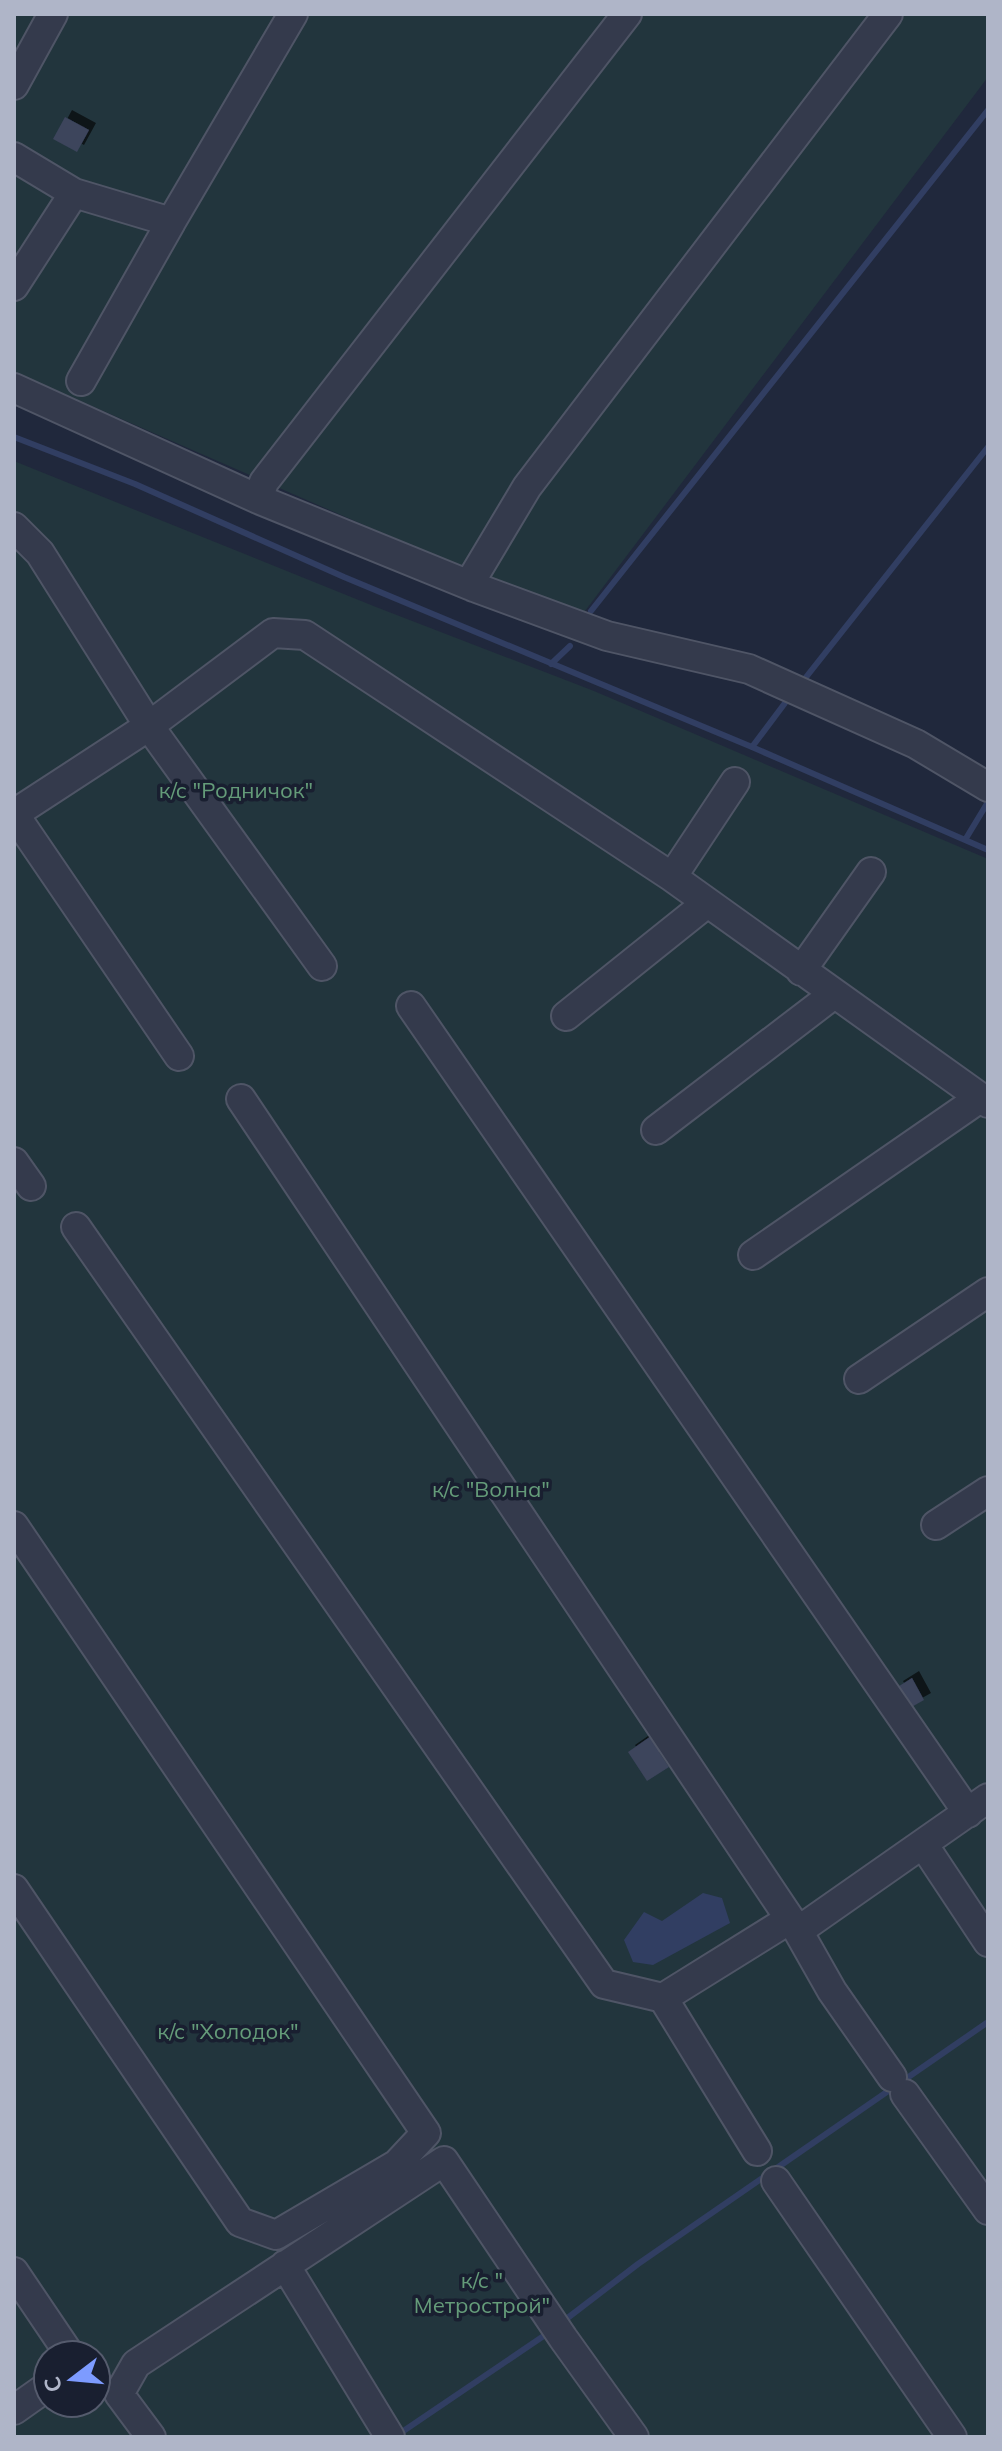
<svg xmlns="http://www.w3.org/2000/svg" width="1002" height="2451" viewBox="0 0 1002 2451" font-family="Mulish,sans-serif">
<defs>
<filter id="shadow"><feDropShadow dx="7" dy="-7" stdDeviation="0" flood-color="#0009"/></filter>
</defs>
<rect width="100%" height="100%" fill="#20283c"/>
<path fill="#22353d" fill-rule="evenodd" d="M14,14h974v63l-409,542 -565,-247z
M14,461l362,146 218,84 394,168v1578h-974zM48,2355h48v48h-48z"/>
<path fill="#313e62" d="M703,1893l19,5 8,25 -77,42 -20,-3 -9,-22 20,-28 18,9z"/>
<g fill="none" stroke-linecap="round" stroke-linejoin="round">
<path stroke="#313e62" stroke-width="6" d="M14,437l121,47 209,93 408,170 236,103
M591,611l397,-501
M551,664l19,-18
M803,681l185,-234
M752,747l33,-44
M965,840l23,-38
M561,2323l77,-59 350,-242
M396,2436l152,-103"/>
</g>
<path fill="#3c445c" filter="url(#shadow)" d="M65,117l24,13 -12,22 -24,-13z
M912,1678l12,22 -16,9 -12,-21z
M654,1734l10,15 -5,3 10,15 -22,14 -19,-29z"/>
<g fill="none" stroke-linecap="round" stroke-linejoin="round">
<g stroke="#4f5566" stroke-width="32">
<path id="minor" d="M14,85l39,-71
M14,157l60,36 -60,93
M74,193l97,29 122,-208
M81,381l90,-159
M14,388l244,111 216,88 133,49 142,33 167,75 72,43
M258,499l6,-17 363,-468
M14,527l26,26 109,173 173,240
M474,587l1,-13 52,-87 361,-473
M14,814l135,-88 124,-93 32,2 367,242 316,226
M14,814l165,242
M672,877l63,-95
M801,971l70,-99
M411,1006l557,807
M566,1016l141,-113
M241,1099l557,832
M656,1130l178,-136
M14,1162l17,24
M76,1227l528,757 59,14 127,-79
M753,1255l227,-157
M859,1379l129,-87
M936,1525l52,-34
M14,1526l412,607 -29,31 -121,71 -36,-13 -226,-333
M923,1844l65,98
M663,1998l94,153
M892,2077l-60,-86 -34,-60 190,-133
M905,2094l83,116
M776,2181l176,256
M285,2265l105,172
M14,2272l56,83
M14,2410l34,-24
M151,2437l-32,-43 17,-30 308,-203 119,177 71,99"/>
</g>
<use href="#minor" stroke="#343a4c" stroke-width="28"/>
</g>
<g text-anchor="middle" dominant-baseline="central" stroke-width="7" stroke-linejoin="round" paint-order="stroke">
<g font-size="22" fill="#649b79" stroke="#191f30">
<text x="236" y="790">к/с "Родничок"</text>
<text x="491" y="1489">к/с "Волна"</text>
<text x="228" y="2031">к/с "Холодок"</text>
<text x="482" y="2280">к/с "<tspan x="482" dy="25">Метрострой"</tspan></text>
</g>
</g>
<rect width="1002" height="2451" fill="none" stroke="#afb5c8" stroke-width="32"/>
<g transform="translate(72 2379) rotate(254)"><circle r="38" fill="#191f30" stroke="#555b6d" stroke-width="2"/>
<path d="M0-6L14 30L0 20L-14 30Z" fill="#7d9bff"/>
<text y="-12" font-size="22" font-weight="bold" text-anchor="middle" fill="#afb5c8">С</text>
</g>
</svg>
